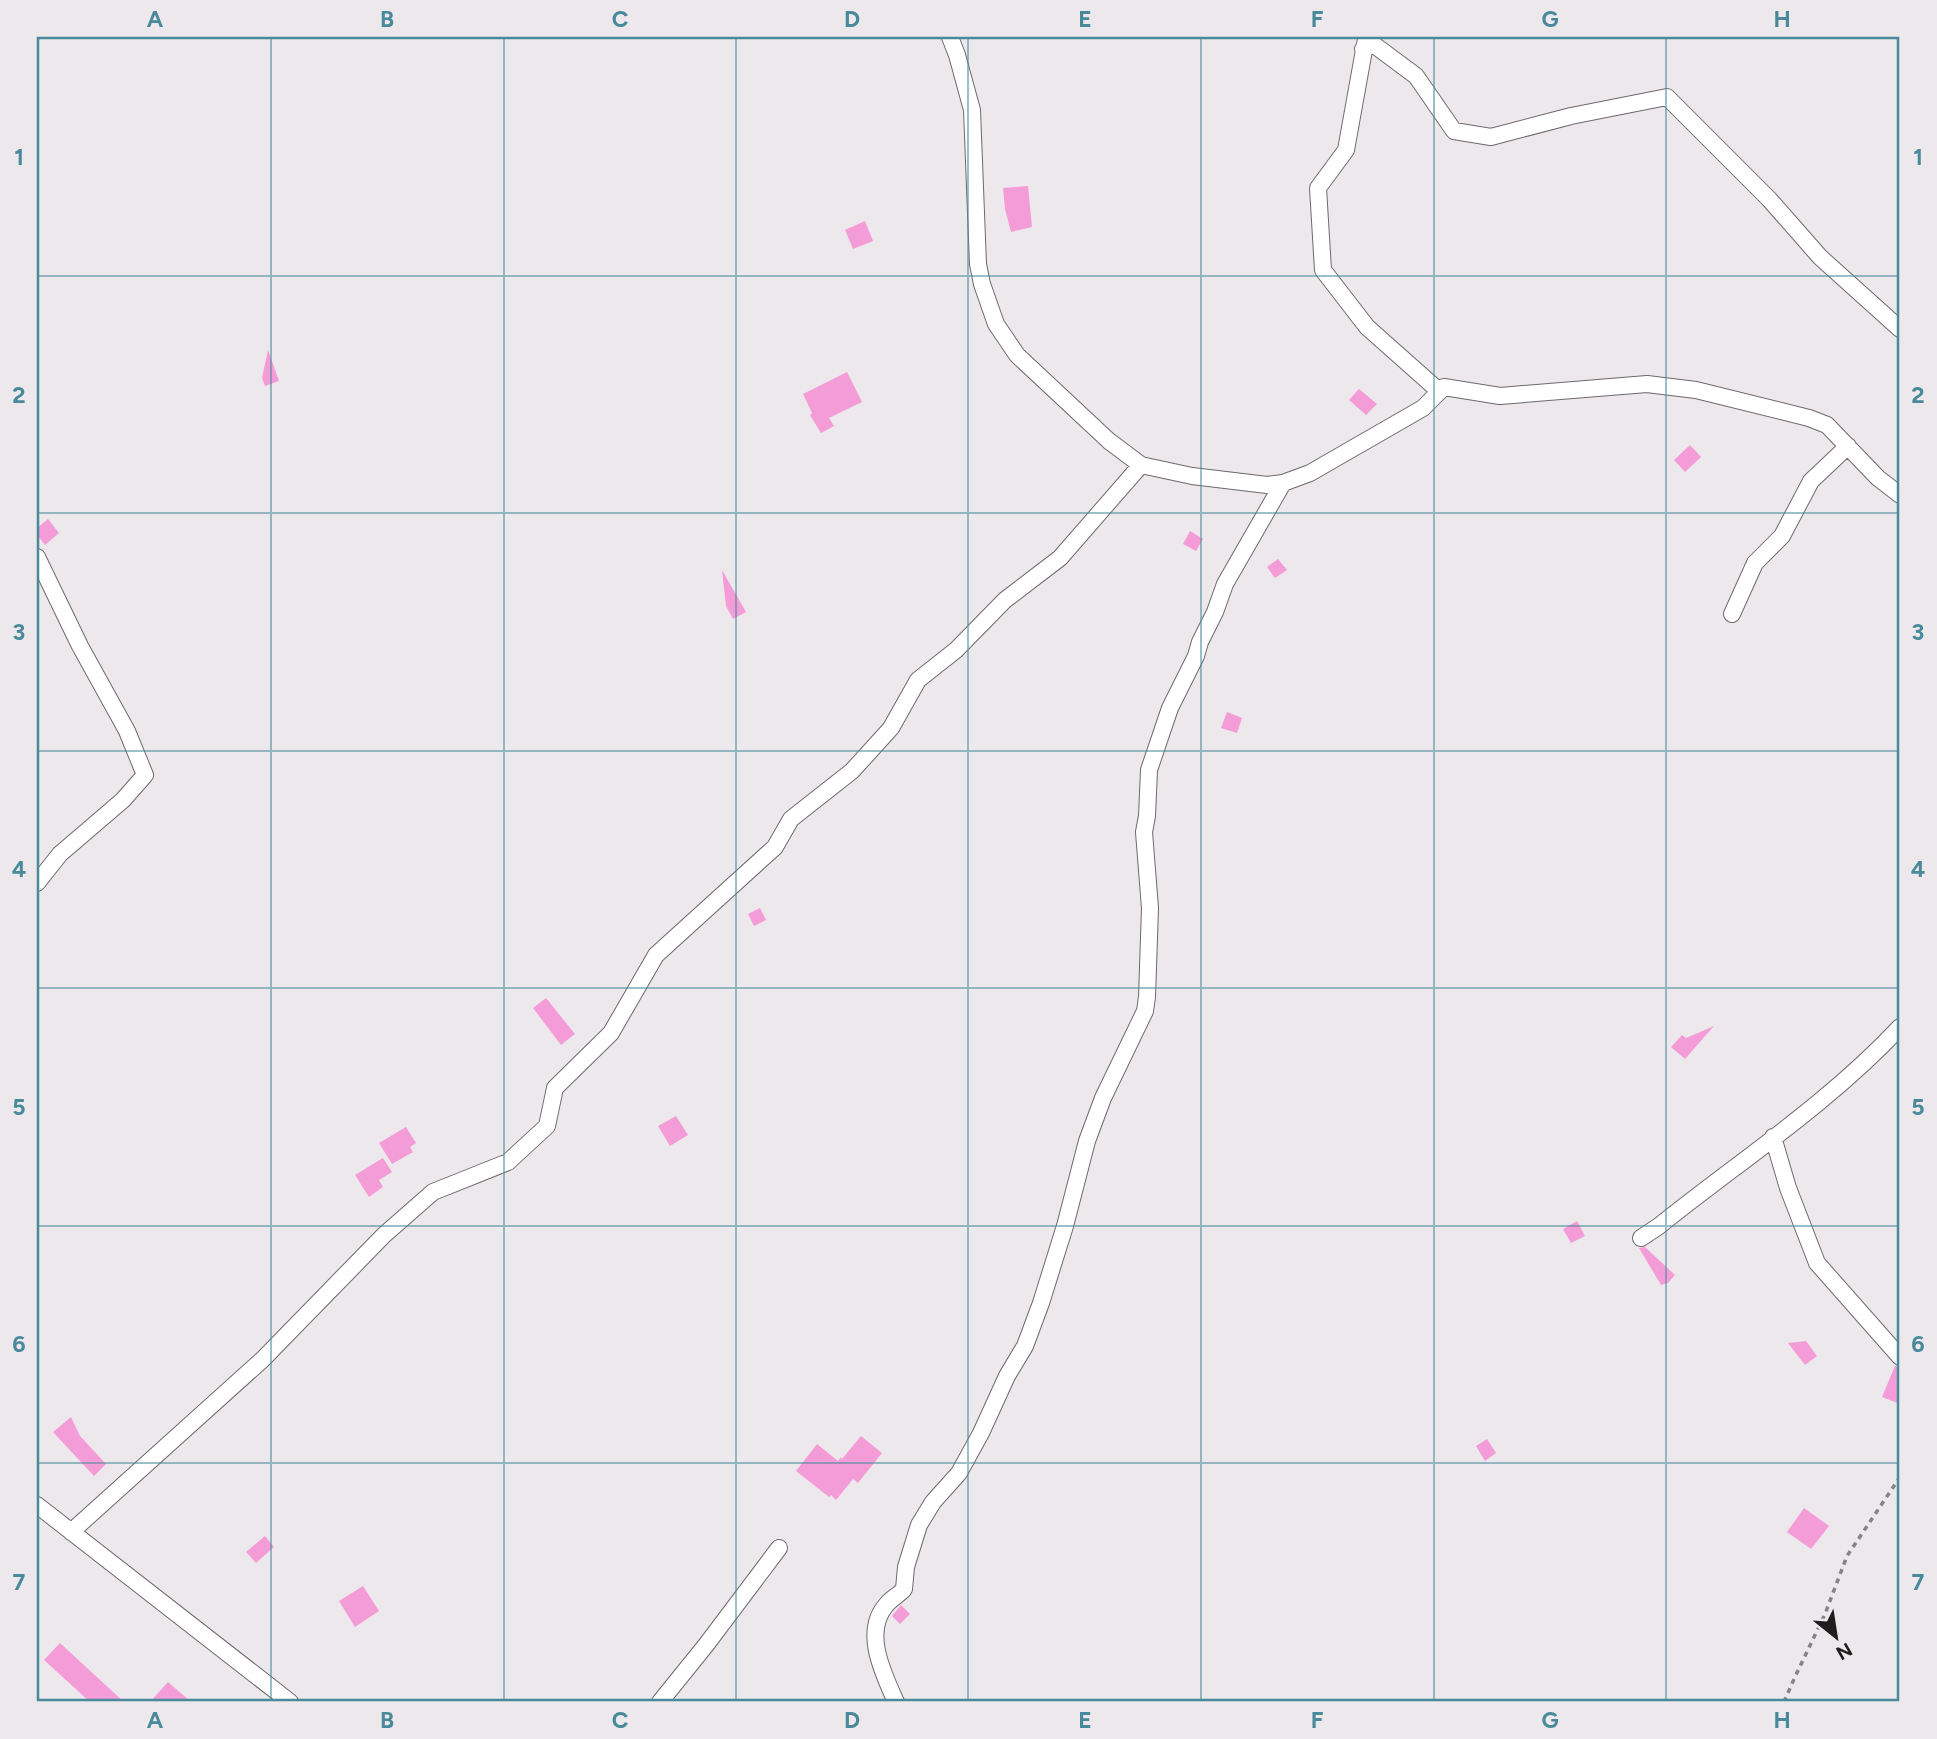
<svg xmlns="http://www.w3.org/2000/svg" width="1937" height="1739" viewBox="0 0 1937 1739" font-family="Figtree,sans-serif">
<rect width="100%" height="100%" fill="#ede8eb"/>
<path fill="#f49cd8" d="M1028,186l4,41 -21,5 -6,-23 -2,-21z
M865,221l8,20 -20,8 -8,-19z
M268,350l11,31 -14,5 -3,-8z
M847,372l15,30 -33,16 5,8 -13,7 -11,-18 2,-2 -9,-19z
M1359,389l18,15 -11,11 -17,-15z
M1690,445l11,12 -16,15 -11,-12z
M48,519l11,14 -14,12 -8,-10v-7z
M1190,531l13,8 -7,12 -13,-7z
M1278,559l9,11 -12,8 -8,-11z
M722,570l24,42 -13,7 -7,-13z
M1227,712l15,6 -5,15 -16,-5z
M760,908l6,12 -12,6 -6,-12z
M546,998l29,36 -14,11 -28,-37z
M1714,1026l-29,33 -14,-12 11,-12 4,3z
M676,1116l12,19 -18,11 -12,-20z
M406,1127l10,16 -6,4 3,5 -21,12 -13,-21z
M383,1158l9,14 -13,8 4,7 -14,10 -14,-22z
M1577,1221l8,15 -14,7 -8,-14z
M1645,1247l30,28 -7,8 -7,2 -22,-37z
M1806,1341l11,15 -12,9 -17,-22z
M1895,1366l5,1v37l-18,-7z
M71,1417l9,19 26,28 -12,12 -41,-44z
M861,1436l21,17 -24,30 -5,-4 -17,21 -5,-5 -2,2 -33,-26 21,-27 21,17 3,-4 1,2z
M1487,1439l9,14 -11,8 -9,-15z
M1804,1508l25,18 -18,23 -24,-17z
M265,1536l9,11 -18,16 -10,-11z
M363,1586l16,25 -24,16 -16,-26z
M901,1605l9,9 -10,10 -8,-8z
M60,1643l64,59h-34l-46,-42z
M168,1682l23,20h-41z"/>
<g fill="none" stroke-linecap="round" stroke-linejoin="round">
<g stroke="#6d696c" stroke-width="18">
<path id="street" d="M950,37l7,18 15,55 6,154 4,20 14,40 21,31 92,86 32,24 51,11 75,9 16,-2 27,-10 113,-65 21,-21 56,9 147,-12 49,6 113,28 18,7 51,53 22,17
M1366,39l-20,111 -28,38 5,82 44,57 72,64
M1363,49l10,-5 43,32 38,55 37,6 80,-21 96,-19 102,102 51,58 80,72
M37,557l43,89 47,85 18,44 -22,25 -63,54 -23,29
M1732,614l23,-51 27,-27 29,-55 37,-35
M1773,1137l15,51 29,75 83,94
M1641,1238l18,-12c81,-65 170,-123 241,-199
M37,1505l253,197
M71,1532l192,-173 121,-124 49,-43 75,-30 39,-36 8,-38 56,-55 45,-78 119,-108 16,-28 61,-48 39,-43 27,-48 38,-30 49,-50 55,-42 81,-93
M660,1702l46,-57 73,-97
M896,1702c-13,-29 -34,-71 -9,-98 5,-6 12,-9 17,-15l2,-22 13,-42 14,-23 26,-29 22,-40 26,-57 18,-30 16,-43 24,-77 22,-85 16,-43 42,-87 2,-14 3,-89 -6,-76 3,-16 2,-46 21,-62 26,-52 4,-14 15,-30 10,-28 58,-101"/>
</g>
<path stroke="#868385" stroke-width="3.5" stroke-dasharray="5 5" stroke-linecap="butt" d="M1784,1702l10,-23 31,-65 22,-58 53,-79"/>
<use href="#street" stroke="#fff" stroke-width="16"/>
</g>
<path fill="none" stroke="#488a9b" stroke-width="2" stroke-opacity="0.55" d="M271,37v1665M504,37v1665M736,37v1665M968,37v1665M1201,37v1665M1434,37v1665M1666,37v1665M37,276h1863M37,513h1863M37,751h1863M37,988h1863M37,1226h1863M37,1463h1863"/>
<rect width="1937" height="1739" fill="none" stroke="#ede8eb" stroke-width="77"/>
<g transform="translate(1836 1637) rotate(150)" stroke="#ede8eb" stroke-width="5" paint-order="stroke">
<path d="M0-5L12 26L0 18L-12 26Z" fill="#1f1d1e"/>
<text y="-10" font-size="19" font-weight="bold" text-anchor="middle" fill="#1f1d1e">N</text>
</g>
<rect x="38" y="38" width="1860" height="1662" fill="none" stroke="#488a9b" stroke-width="2.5"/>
<g font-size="23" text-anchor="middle" font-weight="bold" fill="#488a9b">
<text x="155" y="27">A</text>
<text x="387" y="27">B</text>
<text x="620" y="27">C</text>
<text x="852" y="27">D</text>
<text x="1085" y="27">E</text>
<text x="1317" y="27">F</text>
<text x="1550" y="27">G</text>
<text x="1782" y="27">H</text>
<text x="19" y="165">1</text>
<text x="1918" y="165">1</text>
<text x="19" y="403">2</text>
<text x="1918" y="403">2</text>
<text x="19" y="640">3</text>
<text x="1918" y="640">3</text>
<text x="19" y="877">4</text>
<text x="1918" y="877">4</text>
<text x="19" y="1115">5</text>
<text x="1918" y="1115">5</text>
<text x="19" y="1352">6</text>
<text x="1918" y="1352">6</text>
<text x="19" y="1590">7</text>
<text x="1918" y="1590">7</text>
<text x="155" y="1728">A</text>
<text x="387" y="1728">B</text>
<text x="620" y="1728">C</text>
<text x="852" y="1728">D</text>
<text x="1085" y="1728">E</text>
<text x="1317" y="1728">F</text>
<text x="1550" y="1728">G</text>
<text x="1782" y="1728">H</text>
</g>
</svg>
